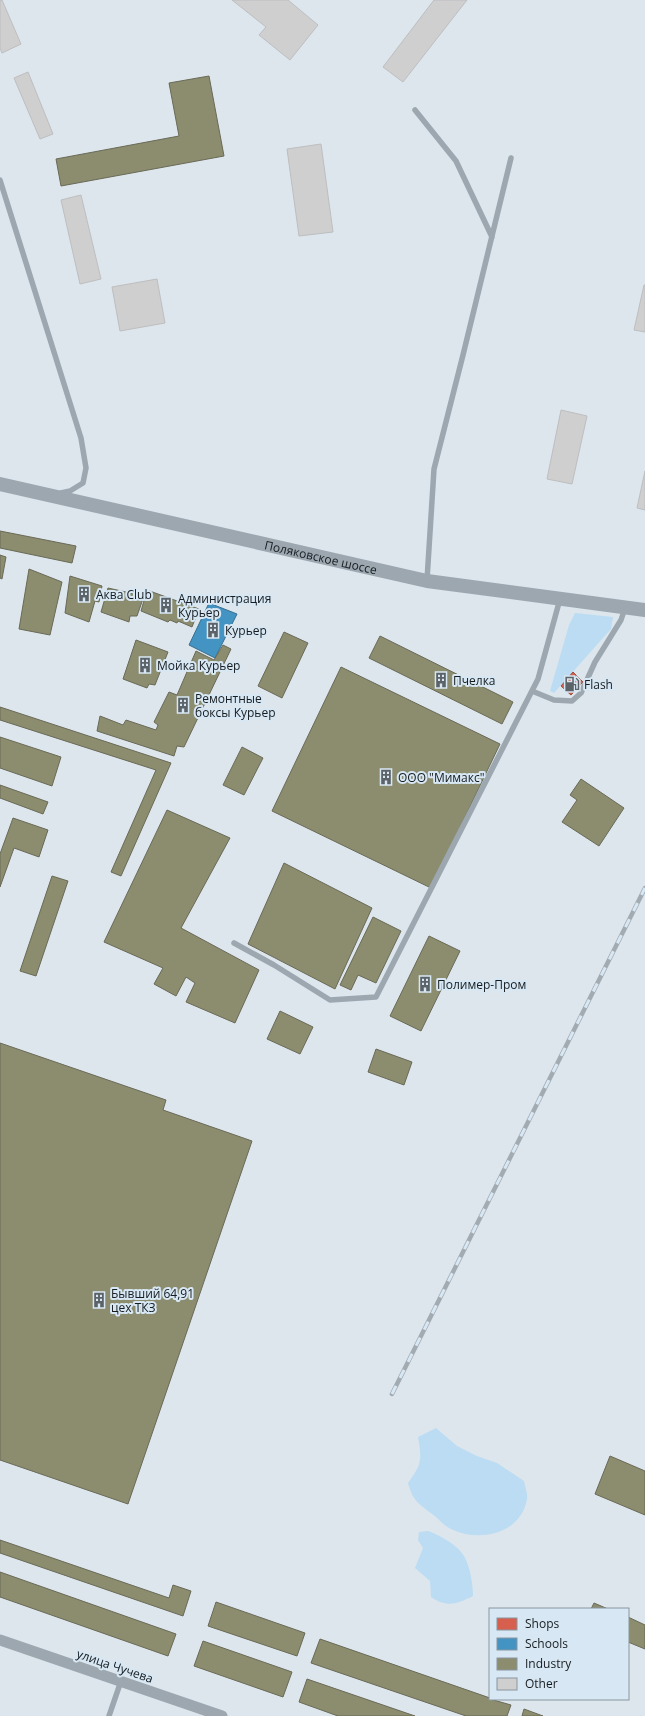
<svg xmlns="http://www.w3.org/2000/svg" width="645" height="1716" viewBox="0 0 645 1716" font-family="'Open Sans',sans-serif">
<rect width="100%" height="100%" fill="#dde6ed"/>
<path fill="#bbdcf2" d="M575,613l38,4 -2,12 -57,64 -4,-2 19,-66z
M436,1428l21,18 20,10 20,7 27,18c1,6 4,13 3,18 -6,35 -48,44 -76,30 -7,-3 -13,-11 -19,-15 -14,-11 -19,-13 -24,-31 14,-19 14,-23 10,-46z
M428,1531c11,4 30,14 36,25 6,10 9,29 9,40 -16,8 -26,12 -42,1l-1,-16 -15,-13 8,-20 -5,-8 1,-8z"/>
<path fill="#d6604d" stroke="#9c4c40" d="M573,672l10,10 -12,13 -10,-9z"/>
<path fill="#4393c3" stroke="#366f92" d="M209,603l28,11 -22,44 -26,-13z"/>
<path fill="#8c8c6e" stroke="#696a57" d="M209,76l15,80 -163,30 -5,-27 123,-23 -10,-53z
M0,531l76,15 -4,17 -72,-15z
M0,555l6,2 -4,22 -2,-1z
M29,569l33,13 -12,53 -31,-6z
M70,576l32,10 -3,16 -4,-1 -6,21 -24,-9z
M108,588l36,8 -7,20h-7l-1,6 -28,-10z
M147,590l52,19 -7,18 -14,-6 -1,2 -7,-3 -2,2 -27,-11z
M284,632l24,11 -26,55 -24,-12z
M380,636l133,66 -11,22 -133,-66z
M136,640l32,12 -13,33 -6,-1 -2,4 -24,-9z
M223,645l8,4 -47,98 -7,-1 -3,10 -77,-25 3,-15 23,9 3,-5 30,10 2,-5 -4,-3 15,-30 8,3 19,-44 18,9z
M341,667l159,77 -69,144 -159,-77z
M0,707l171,56 -50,113 -10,-4 45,-102 -156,-50z
M0,737l61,20 -9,29 -52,-18z
M242,747l21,11 -19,37 -21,-10z
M581,779l43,29 -25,38 -37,-24 15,-22 -7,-5z
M0,785l48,17 -5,12 -43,-16z
M167,810l63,28 -49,90 78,42 -24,53 -49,-21 9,-19 -9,-6 -10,19 -22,-12 9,-16 -59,-26z
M13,818l35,12 -9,27 -25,-9 -14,39v-33z
M284,863l88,45 -37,81 -87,-45z
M52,876l16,5 -32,95 -16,-5z
M373,917l28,14 -25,52 -18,-8 -7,15 -11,-5z
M429,936l31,15 -39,80 -31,-15z
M280,1011l33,16 -13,27 -33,-15z
M0,1043l166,57 -3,10 89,31 -124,363 -128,-44z
M376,1049l36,13 -8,23 -36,-13z
M610,1456l35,15v44l-50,-21z
M0,1540l169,58 4,-13 18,6 -8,25 -183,-63z
M0,1572l176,62 -8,22 -168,-59z
M216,1602l89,31 -8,23 -89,-30z
M594,1603l14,6h-17z
M628,1617l17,8v24l-17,-7z
M320,1639l170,59v1l21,6 -4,11h-41l-155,-53z
M203,1641l89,31 -9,25 -89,-31z
M307,1679l108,37h-77l-39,-14z
M524,1709l19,7h-21z"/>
<path fill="#cfcfd0" stroke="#bdbebf" d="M0,0h2l19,44 -19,9 -2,-5z
M232,0h56l30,25 -28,35 -31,-25 7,-8z
M434,0h33l-64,82 -20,-15z
M28,72l25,62 -13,5 -26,-61z
M321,144l12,88 -34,4 -12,-87z
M81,195l20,84 -21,5 -19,-84z
M157,279l8,44 -45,8 -8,-44z
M644,285h1v47l-11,-2z
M561,410l26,6 -15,68 -25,-5z
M645,471v39l-8,-2z"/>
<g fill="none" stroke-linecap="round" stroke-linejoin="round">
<path stroke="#9ca7b0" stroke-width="5.5" d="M415,110l41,51 36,76
M0,180l81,258 5,30 -3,15 -13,8 -9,2
M427,580l7,-111 29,-114 48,-197
M532,691l22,9 18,1 9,-8 14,-31 26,-42 4,-12
M234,943l40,22 56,35 46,-3 162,-318 22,-80
M109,1716l12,-35"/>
<path stroke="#9ca7b0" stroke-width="11" d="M0,1640l222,76"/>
<path stroke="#9ca7b0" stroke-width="14" id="s1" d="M0,484l427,97 218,29"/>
<g stroke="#a2abb2" stroke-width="4.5">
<path id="rail" d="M392,1394l253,-506"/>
</g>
<use href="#rail" stroke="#d7e7f3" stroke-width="3" stroke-dasharray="9" stroke-linecap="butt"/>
</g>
<defs>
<g id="building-bare" transform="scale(1.2)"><path d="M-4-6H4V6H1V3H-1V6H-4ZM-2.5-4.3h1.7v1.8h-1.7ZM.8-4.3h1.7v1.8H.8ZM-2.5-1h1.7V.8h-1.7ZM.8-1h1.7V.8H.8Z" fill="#5c6368" stroke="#d7e7f3" stroke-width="2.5" paint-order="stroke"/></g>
<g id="fuel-bare" transform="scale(1.2)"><path d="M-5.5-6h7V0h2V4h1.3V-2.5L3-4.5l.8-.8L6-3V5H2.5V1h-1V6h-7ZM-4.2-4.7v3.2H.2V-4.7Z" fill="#5c6368" stroke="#d7e7f3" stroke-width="2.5" paint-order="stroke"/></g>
</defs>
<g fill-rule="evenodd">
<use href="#building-bare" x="84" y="594"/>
<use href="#building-bare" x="166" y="605"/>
<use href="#building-bare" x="213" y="630"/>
<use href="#building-bare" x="145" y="665"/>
<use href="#building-bare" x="441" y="680"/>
<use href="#fuel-bare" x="572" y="684"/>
<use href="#building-bare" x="183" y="705"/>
<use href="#building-bare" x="386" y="777"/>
<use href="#building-bare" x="425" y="984"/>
<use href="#building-bare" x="99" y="1300"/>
</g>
<g text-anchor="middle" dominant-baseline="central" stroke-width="4" stroke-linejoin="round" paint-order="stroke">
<g font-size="12" fill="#161c20" stroke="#d7e7f3">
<text stroke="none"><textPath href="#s1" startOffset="329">Поляковское шоссе</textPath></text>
<text transform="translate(115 1666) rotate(19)">улица Чучева</text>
</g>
<g font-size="12" fill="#161c20" stroke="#d7e7f3" text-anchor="start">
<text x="96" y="594">Аква Club</text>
<text x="178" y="598">Администрация<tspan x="178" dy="14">Курьер</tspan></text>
<text x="225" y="630">Курьер</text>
<text x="157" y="665">Мойка Курьер</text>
<text x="453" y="680">Пчелка</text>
<text x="584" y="684">Flash</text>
<text x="195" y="698">Ремонтные<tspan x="195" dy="14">боксы Курьер</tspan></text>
<text x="398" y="777">ООО "Мимакс"</text>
<text x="437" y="984">Полимер-Пром</text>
<text x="111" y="1293">Бывший 64,91<tspan x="111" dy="14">цех ТКЗ</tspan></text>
</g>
</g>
<rect x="489" y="1608" width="140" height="92" fill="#d7e7f3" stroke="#8a969f"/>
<rect x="497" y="1618" width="20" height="12" fill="#d6604d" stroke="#8a969f"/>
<text x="525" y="1628" font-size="12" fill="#161c20">Shops</text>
<rect x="497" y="1638" width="20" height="12" fill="#4393c3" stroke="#8a969f"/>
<text x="525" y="1648" font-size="12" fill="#161c20">Schools</text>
<rect x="497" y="1658" width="20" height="12" fill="#8c8c6e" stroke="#8a969f"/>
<text x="525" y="1668" font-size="12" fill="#161c20">Industry</text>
<rect x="497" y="1678" width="20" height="12" fill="#cfcfd0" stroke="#8a969f"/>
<text x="525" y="1688" font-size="12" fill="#161c20">Other</text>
</svg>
